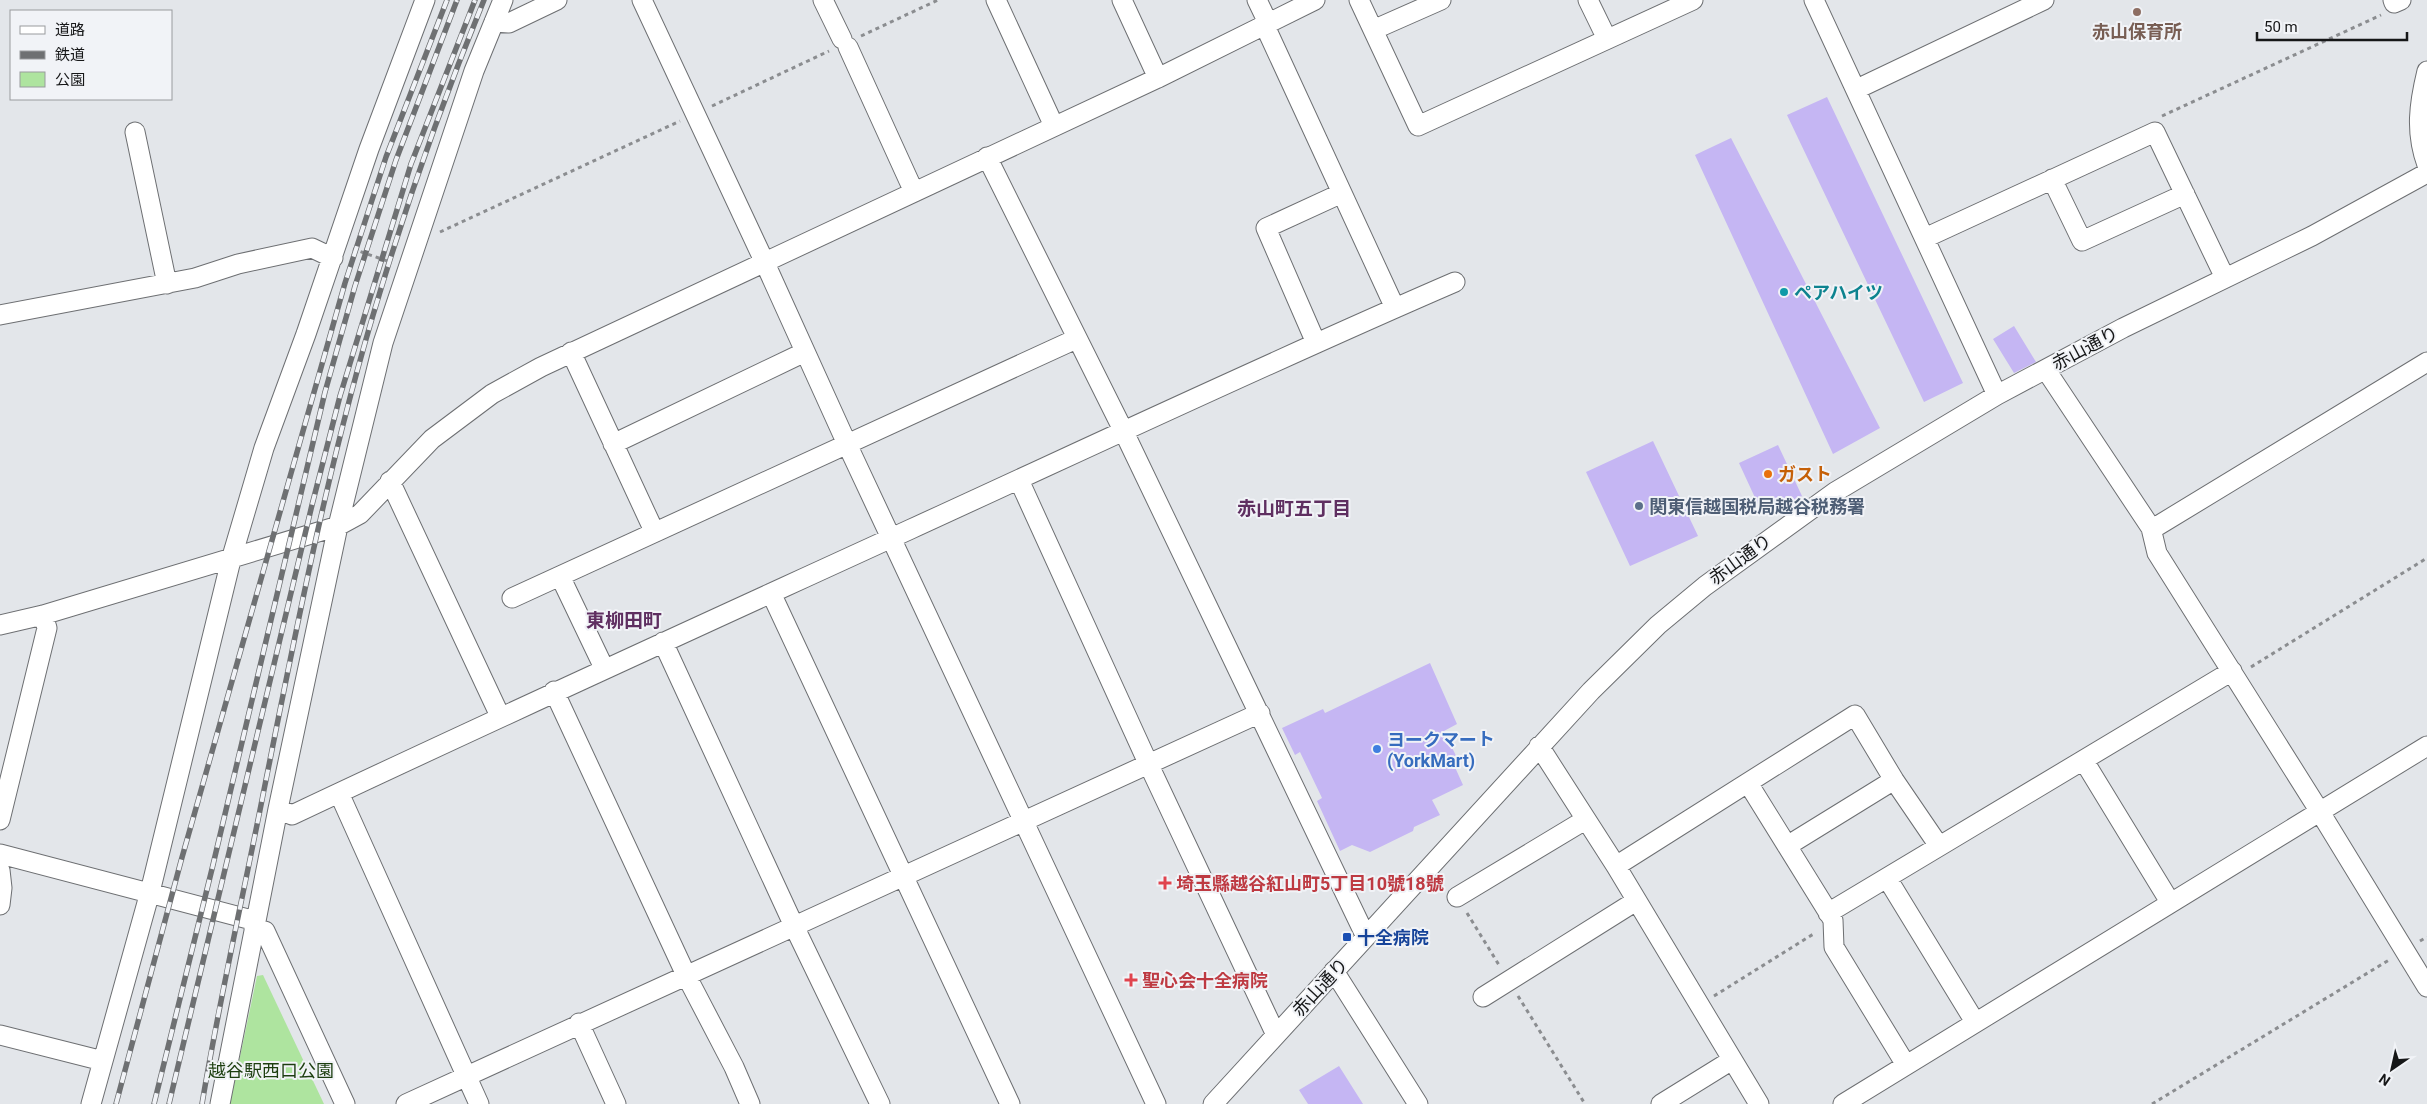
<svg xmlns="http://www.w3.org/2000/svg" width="2427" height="1104" viewBox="0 0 2427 1104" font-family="Roboto,'Noto Sans JP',sans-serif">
<rect width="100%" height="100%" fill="#e3e6ea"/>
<path fill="#aee49f" d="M263,975l61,129h-94l27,-128z"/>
<path fill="#c5b6f3" d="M1827,97l136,286 -39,19 -137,-287z
M1731,138l149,290 -47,26 -138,-299z
M2014,326l22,36 -22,11 -21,-34z
M1653,441l45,95 -68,30 -44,-94z
M1778,445l24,51 -39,19 -24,-52z
M1430,663l27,61 -13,7 15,31 -5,3 9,20 -31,15 8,15 -26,12 -1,4 -43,21 -18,-7 -12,6 -23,-50 5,-3 -22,-46 -5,3 -13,-27 41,-19 2,4z
M1339,1066l24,38h-55l-9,-14z"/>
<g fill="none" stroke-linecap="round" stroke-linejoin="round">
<g stroke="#6d6f72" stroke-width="21">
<path id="minor" d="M642,0l123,263 82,181 309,660
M823,0l19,39
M996,0l58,126
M1122,0l36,78
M1257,0l12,25
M1359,0l59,126 275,-126
M1588,0l19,39
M1814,0l183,395
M2393,0l1,3 7,-3
M494,22l15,1 48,-23
M1265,26l130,282
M1373,30l68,-30
M848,47l66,145
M2427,71c-8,33 -12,61 0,94
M1857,89l187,-89
M135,132l32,152
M987,157l136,273 243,507
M2052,179l30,62 103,-47
M1925,238l230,-106 70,146
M0,315l195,-37 43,-14 74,-16 21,10
M1316,343l-50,-115 76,-35
M571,352l83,179
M2046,370l105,158 6,25 163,259 107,175
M613,444l192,-92
M1019,480l129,283 128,272
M390,481l110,235
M2151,528l8,-3 268,-163
M560,576l44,92
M771,593l239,511
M512,598l564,-259
M0,625l43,-10 295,-89 22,-12 72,-75 60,-45 49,-27 617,-289 157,-78
M663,642l131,284 86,178
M554,691l132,284 48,92 16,37
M1539,746l77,120 143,238
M2084,761l86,141
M1748,783l85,137 1,27 72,118
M339,793l140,311
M278,809l14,6c205,-97 412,-191 619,-286 181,-83 361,-168 544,-247
M0,820l47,-192 -4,-13
M1787,846l107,-66
M0,854l256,67
M1616,866l239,-151 39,65 45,66
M0,870l2,18 -2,17
M1887,878l88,144
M1457,897l128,-77
M1828,913l404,-242
M254,929l11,2 80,173
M1334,971l84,133
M1483,997l153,-96
M579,1023l37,81
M0,1035l103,26
M91,1104l59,-212 81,-332 33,-112 42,-114 63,-185 56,-149
M220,1104l58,-295 60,-283 45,-183 91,-272 29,-71
M406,1104l854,-391
M1213,1104l378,-413 67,-66 47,-39 130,-94 162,-97 126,-67 189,-92 115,-63
M1661,1104l71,-44
M1843,1104l584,-358"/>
</g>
<path stroke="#8b8d90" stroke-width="3" stroke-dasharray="4 4" stroke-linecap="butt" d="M861,36l77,-36
M712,106l117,-55
M2162,116l219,-101
M440,232l240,-111
M353,249l37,13
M2251,667l176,-109
M1467,913l32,52
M2420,941l7,-4
M1518,996l67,108
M1714,996l101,-63
M2152,1104l237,-144"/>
<use href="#minor" stroke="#fff" stroke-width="19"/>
<g stroke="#6e7072" stroke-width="5.5">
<path id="rail" d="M116,1104l65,-243 164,-578 41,-126 61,-157
M154,1104l58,-235 113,-477 30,-106 41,-126 61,-160
M169,1104l143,-599 28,-109 71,-232 64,-164
M202,1104c17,-102 40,-203 60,-304 34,-170 67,-342 118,-508 30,-99 65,-197 104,-292"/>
</g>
<use href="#rail" stroke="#f1f3f7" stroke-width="4" stroke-dasharray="11" stroke-linecap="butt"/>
</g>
<circle fill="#8d6e63" stroke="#f1f3f7" stroke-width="2" cx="2137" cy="12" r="5"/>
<circle fill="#0f9aa8" stroke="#f1f3f7" stroke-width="2" cx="1784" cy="292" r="5"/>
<circle fill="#e8710a" stroke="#f1f3f7" stroke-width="2" cx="1768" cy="474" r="5"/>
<circle fill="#5c6f8a" stroke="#f1f3f7" stroke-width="2" cx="1639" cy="506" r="5"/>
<circle fill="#3f7fe0" stroke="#f1f3f7" stroke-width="2" cx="1377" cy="749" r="5"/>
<g fill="#e0444e" stroke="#f1f3f7" stroke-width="2">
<path d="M1162.5 875.5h5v5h5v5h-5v5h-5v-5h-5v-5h5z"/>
<path d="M1128.5 972.5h5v5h5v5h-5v5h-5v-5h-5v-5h5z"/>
</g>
<rect fill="#1a4fb4" stroke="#f1f3f7" stroke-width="2" x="1342" y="932" width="10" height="10" rx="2.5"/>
<g text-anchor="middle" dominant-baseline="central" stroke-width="4" stroke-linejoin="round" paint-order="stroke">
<g font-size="18" font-weight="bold" fill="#785e54" stroke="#f1f3f7">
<text x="2137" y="31">赤山保育所</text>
</g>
<g font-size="18" font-weight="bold" fill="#0d838f" stroke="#f1f3f7" text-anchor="start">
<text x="1794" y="292">ペアハイツ</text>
</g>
<g font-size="18" fill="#161718" stroke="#f1f3f7">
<text transform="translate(2085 348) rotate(-28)">赤山通り</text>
<text transform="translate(1740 559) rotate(-36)">赤山通り</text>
<text transform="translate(1320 987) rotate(-47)">赤山通り</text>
</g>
<g font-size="18" font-weight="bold" fill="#c56008" stroke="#f1f3f7" text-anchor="start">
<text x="1778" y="474">ガスト</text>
</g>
<g font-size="18" font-weight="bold" fill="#4e5e75" stroke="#f1f3f7" text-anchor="start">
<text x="1649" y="506">関東信越国税局越谷税務署</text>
</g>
<g font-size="18" font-weight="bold" fill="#366cbe" stroke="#f1f3f7" text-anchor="start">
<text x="1387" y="739">ヨークマート<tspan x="1387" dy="21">(YorkMart)</tspan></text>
</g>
<g font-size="18" font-weight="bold" fill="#be3a42" stroke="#f1f3f7" text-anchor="start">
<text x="1176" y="883">埼玉縣越谷紅山町5丁目10號18號</text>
<text x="1142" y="980">聖心会十全病院</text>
</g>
<g font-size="18" font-weight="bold" fill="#164399" stroke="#f1f3f7" text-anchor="start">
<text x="1357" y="937">十全病院</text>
</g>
<g font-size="18" fill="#1c3e10" stroke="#f1f3f7">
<text x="271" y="1070">越谷駅西口公園</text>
</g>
<g font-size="19" font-weight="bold" fill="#5f2f61" stroke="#f1f3f7">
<text x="1294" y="508">赤山町五丁目</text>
<text x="624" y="620">東柳田町</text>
</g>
</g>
<rect x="10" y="10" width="162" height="90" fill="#f1f3f7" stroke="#999b9e"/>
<rect x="20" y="26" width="25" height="8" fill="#ffffff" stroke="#999b9e"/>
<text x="55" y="35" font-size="15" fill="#161718">道路</text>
<rect x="20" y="51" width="25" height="8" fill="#6e7072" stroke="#999b9e"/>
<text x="55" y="60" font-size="15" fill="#161718">鉄道</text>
<rect x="20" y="72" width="25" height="15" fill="#aee49f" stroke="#999b9e"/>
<text x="55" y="85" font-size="15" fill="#161718">公園</text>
<g transform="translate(2392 1069) rotate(214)" stroke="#f1f3f7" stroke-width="4" paint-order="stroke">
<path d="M0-4L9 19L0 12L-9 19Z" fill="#161718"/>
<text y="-8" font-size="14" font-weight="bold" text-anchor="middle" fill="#161718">N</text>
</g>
<path d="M2257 32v8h150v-8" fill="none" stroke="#161718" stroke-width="2.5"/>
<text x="2264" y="32" font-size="15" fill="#161718" stroke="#f1f3f7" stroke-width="4" paint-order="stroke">50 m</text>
</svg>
